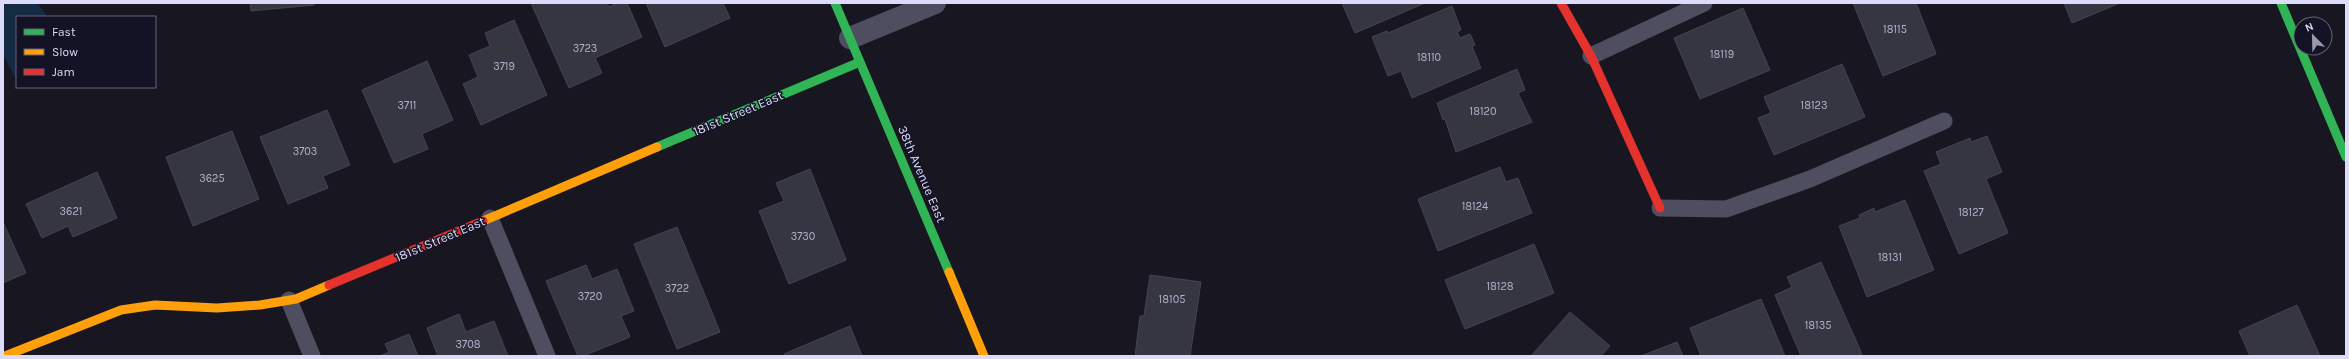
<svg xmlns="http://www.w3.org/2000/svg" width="2349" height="359" viewBox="0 0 2349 359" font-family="Karla,sans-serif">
<rect width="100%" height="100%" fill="#181721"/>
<path fill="#152b44" d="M3,3h34l11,14h-31v64l-14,-27z"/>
<path fill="#363642" stroke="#454354" d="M250,3h64v2l-63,6z
M531,3h76l2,4 8,-4h10l15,34 -47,21 7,15 -33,15z
M646,3h77l7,15 -65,29z
M1342,3h83l-70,30z
M1853,3h63l20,51 -53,22z
M2064,3h56l-48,20z
M1452,6l9,24 -4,2 3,6 10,-4 5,11 -3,1 9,22 -69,30 -11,-27 -13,5 -16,-39 15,-6 1,2z
M1743,8l27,62 -70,29 -26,-61z
M514,20l33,75 -66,30 -18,-41 15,-7 -9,-22 21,-9 -5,-13z
M427,61l26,59 -31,14 6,15 -34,14 -32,-73z
M1842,64l23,53 -91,38 -16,-37 13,-5 -7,-16z
M1517,69l8,21 -7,3 14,29 -76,30 -11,-33 -2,1 -6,-17z
M327,110l23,55 -27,11 5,12 -40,16 -28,-67z
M232,131l27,68 -66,27 -27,-69z
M1987,136l15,36 -16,7 22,54 -49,21 -35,-83 17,-7 -5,-12 34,-14 1,4z
M1500,167l6,15 12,-4 14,35 -94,38 -20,-52z
M810,169l36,91 -57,24 -30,-73 25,-10 -8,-18z
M97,172l20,46 -44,19 -5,-11 -26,12 -16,-34z
M1905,200l29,70 -67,27 -28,-71 21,-8 -1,-3 15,-7 1,4z
M3,222l23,51 -23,10z
M677,227l43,105 -43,17 -43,-105z
M1534,244l20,49 -89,36 -20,-49z
M1821,262l41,92 -5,2h-56l-26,-61 17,-8 -5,-10z
M586,265l6,14 25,-10 17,42 -13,5 9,21 -47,19h-5l-32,-75z
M1150,275l51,7 -11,74h-55l5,-40h4z
M1761,299l24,57h-84l-11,-28z
M2297,305l23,51h-70l-11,-25z
M1570,312l40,34 -9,10h-70z
M459,314l7,18 28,-11 14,35h-70l-11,-28z
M850,326l12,30h-77l-1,-2z
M409,334l9,22h-38l9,-4 -4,-8z
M1677,342l6,14h-42z"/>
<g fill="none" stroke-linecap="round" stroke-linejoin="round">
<path stroke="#4e4e60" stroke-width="17" d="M1591,56l113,-53
M1660,208l66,1 84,-30 134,-58
M490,218l57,138
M289,300l23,56"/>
<path stroke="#4e4e60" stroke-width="22" d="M850,38l85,-35"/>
<path stroke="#30b455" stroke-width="9" d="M835,3l114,269
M2281,3l65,154
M657,147l203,-85"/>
<path stroke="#ff9f0a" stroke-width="9" d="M483,221l174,-74
M949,272l35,84
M5,356l116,-46 34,-5 62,3 43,-3 36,-6 33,-14"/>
<path stroke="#e5322d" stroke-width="9" d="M1561,3l30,53 69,152
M329,285l154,-64"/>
</g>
<g text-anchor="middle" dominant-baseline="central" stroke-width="3" stroke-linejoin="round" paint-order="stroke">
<g font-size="11" fill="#b2b2cc">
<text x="1895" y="29">18115</text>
<text x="585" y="48">3723</text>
<text x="1722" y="54">18119</text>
<text x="1429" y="57">18110</text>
<text x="504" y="66">3719</text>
<text x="407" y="105">3711</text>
<text x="1814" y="105">18123</text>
<text x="1483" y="111">18120</text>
<text x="305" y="151">3703</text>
<text x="212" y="178">3625</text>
<text x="1475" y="206">18124</text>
<text x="71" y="211">3621</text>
<text x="1971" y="212">18127</text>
<text x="803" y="236">3730</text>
<text x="1890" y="257">18131</text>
<text x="1500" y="286">18128</text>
<text x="677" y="288">3722</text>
<text x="590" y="296">3720</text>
<text x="1172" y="299">18105</text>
<text x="1818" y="325">18135</text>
<text x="468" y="344">3708</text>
</g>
<g font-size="13" fill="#dcdcfa" stroke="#141325">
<text transform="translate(738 113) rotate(-23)">181st Street East</text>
<text transform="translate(922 174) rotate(67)">38th Avenue East</text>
<text transform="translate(440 239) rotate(-23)">181st Street East</text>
</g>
</g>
<rect width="2349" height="359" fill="none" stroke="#dcdcfa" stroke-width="8"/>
<rect x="16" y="16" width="140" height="72" fill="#141325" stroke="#64637a"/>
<rect x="24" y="29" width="20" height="6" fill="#30b455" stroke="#64637a"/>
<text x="52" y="36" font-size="12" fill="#dcdcfa">Fast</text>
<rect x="24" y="49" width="20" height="6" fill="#ff9f0a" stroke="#64637a"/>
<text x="52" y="56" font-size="12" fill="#dcdcfa">Slow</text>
<rect x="24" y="69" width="20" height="6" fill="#e5322d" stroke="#64637a"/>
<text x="52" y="76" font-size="12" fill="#dcdcfa">Jam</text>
<g transform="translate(2313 36) rotate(337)"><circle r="19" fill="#141325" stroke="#64637a"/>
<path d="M0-3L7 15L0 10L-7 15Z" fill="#9797ae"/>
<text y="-6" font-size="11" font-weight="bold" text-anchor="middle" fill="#dcdcfa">N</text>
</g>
</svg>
